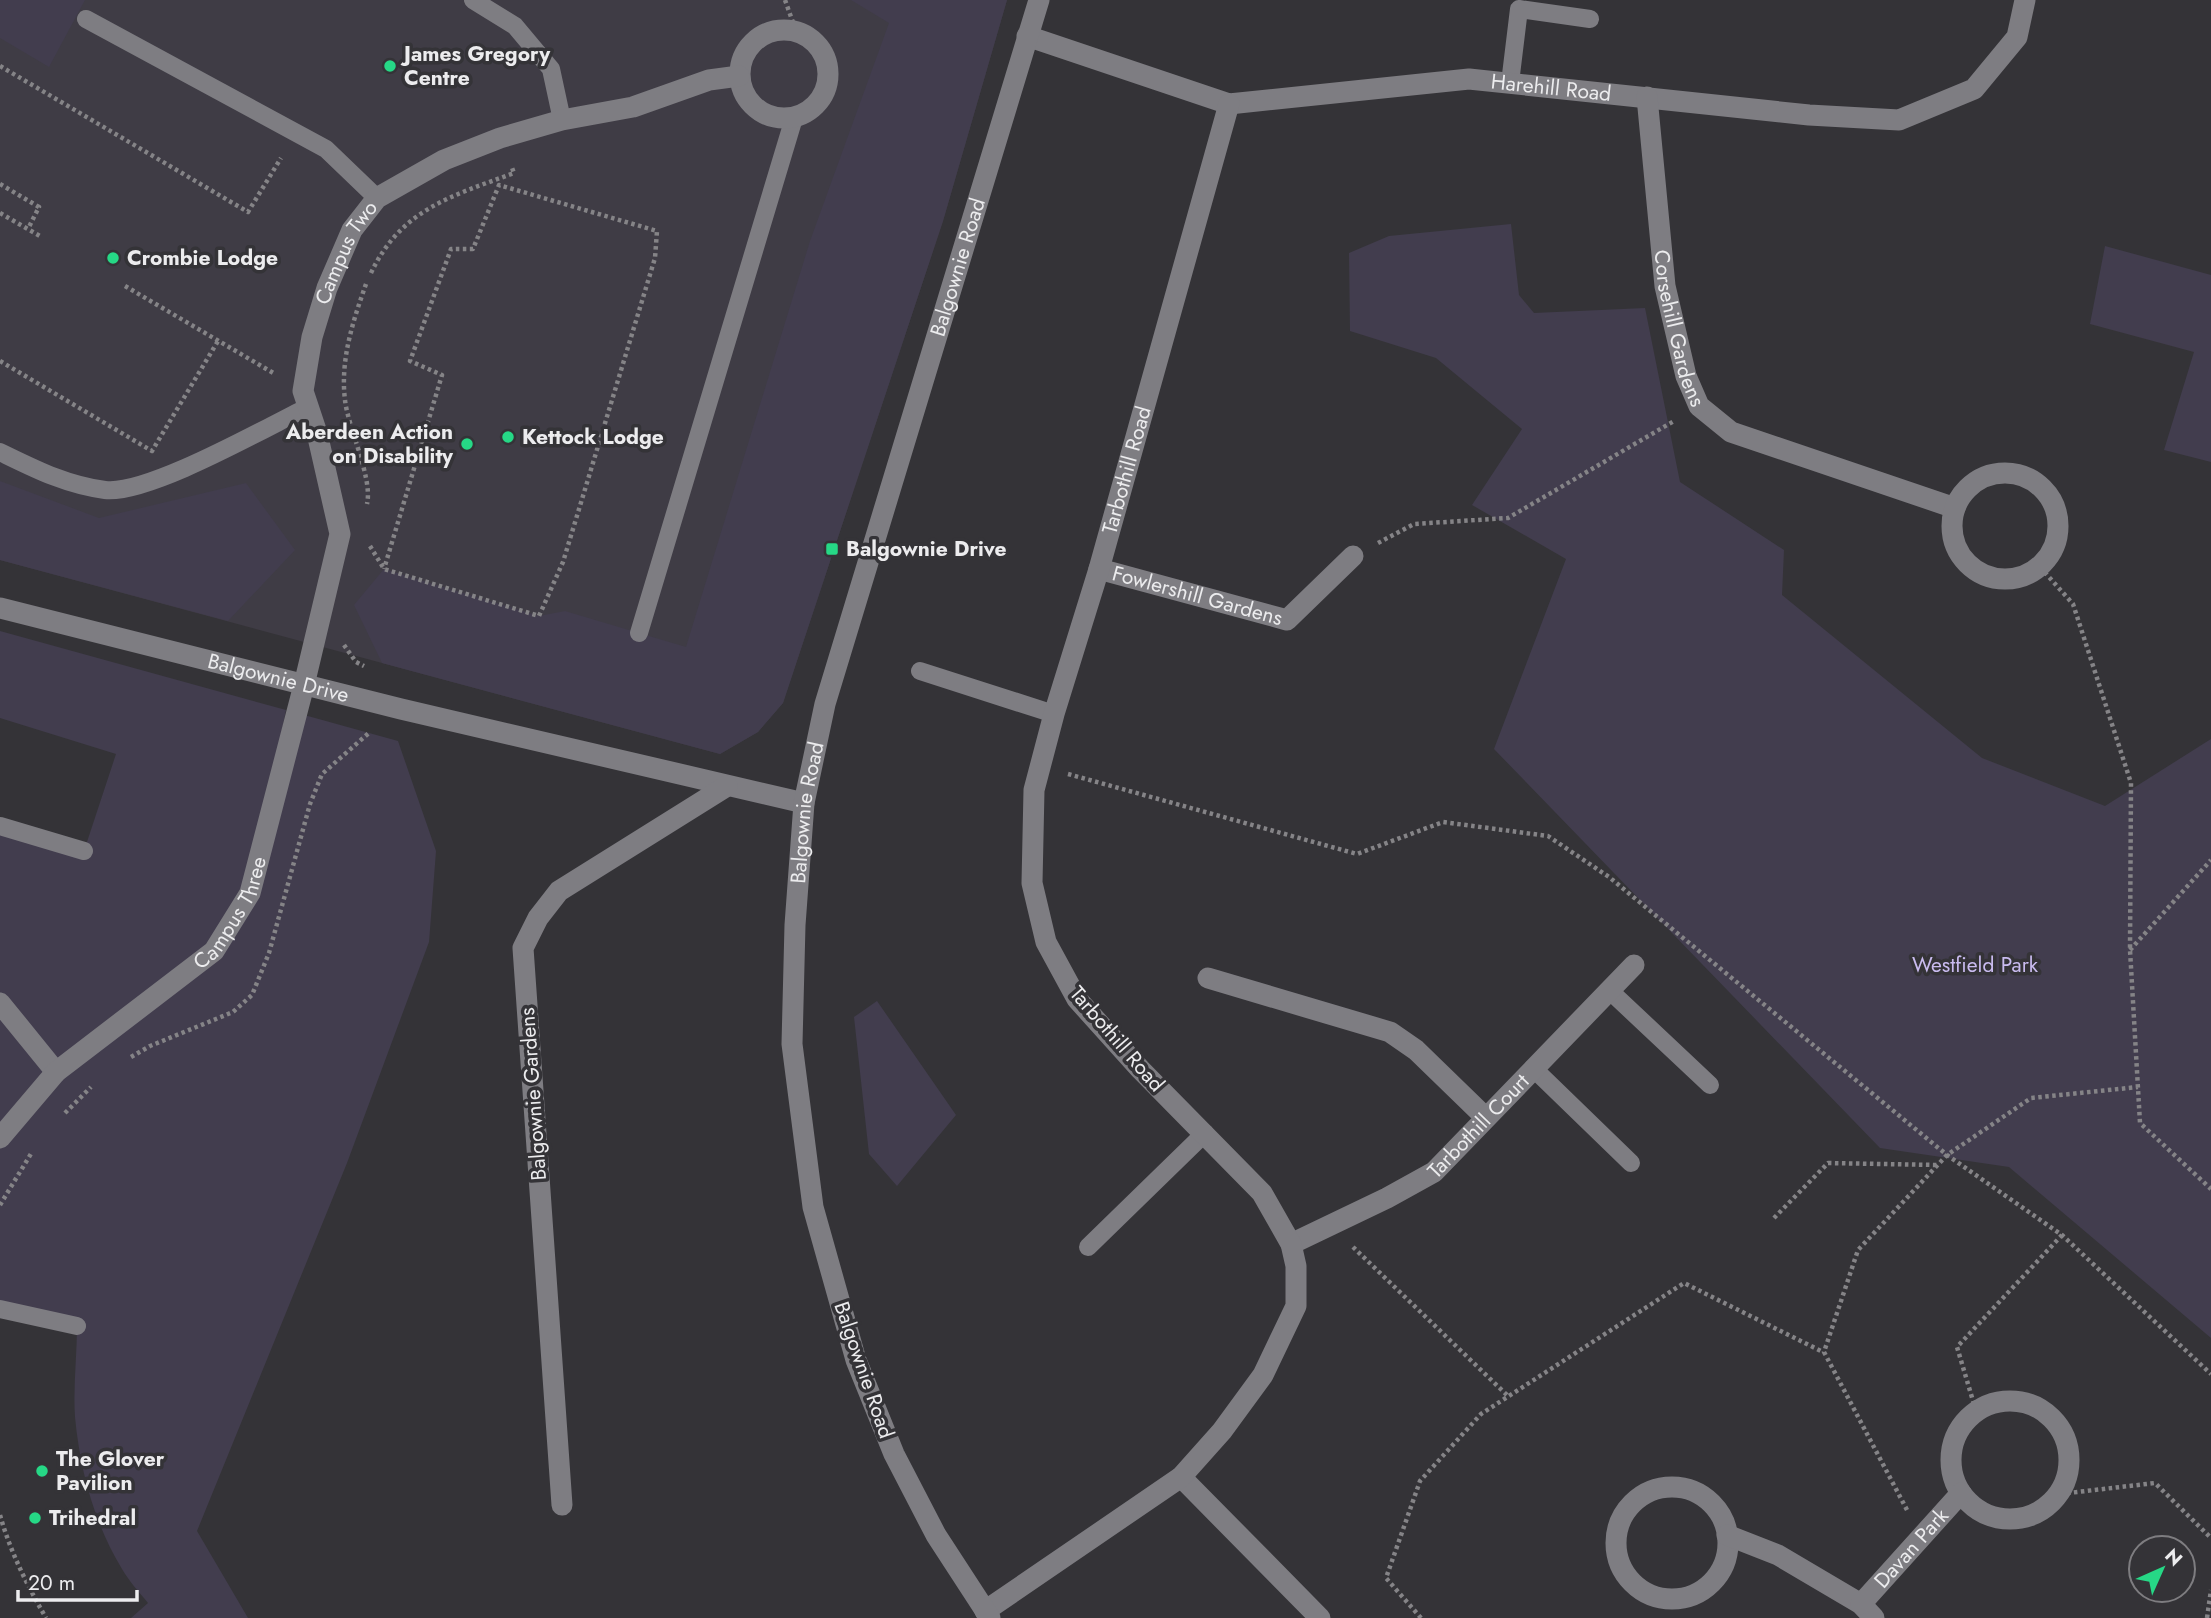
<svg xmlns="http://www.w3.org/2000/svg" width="2211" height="1618" viewBox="0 0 2211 1618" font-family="Jost,sans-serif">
<rect width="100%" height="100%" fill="#343337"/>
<path fill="#3f3c45" d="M0,0h1007l-64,221 -160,482 -25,29 -38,22 -720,-194z"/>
<path fill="#423d4e" d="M0,0h85l-36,67 -49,-29z
M851,0h156l-64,221 -160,482 -25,29 -38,22 -338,-91 -28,-58 30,-36 155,47 26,-5 121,36 124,-406 79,-218z
M1511,224l8,71 15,18 111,-5 35,174 104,68 -2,45 200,163 123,48 106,-67v599l-202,-171 -129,-19 -386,-399 72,-190 -94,-54 50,-76 -86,-71 -86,-27 -1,-78 40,-17z
M2105,246l106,29v187l-47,-12 30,-98 -104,-28z
M0,481l99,37 147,-35 49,67 -67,71 -228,-61z
M0,631l286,79 -33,166 44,-163 101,28 38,110 -7,91 -82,221 -150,368 51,87h-117l17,-15c-9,-11 -19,-22 -26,-34 -28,-46 -42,-99 -47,-152 -2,-30 2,-61 2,-91l-77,-17v-483l84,25 32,-97 -116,-36z
M877,1001l79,114 -59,71 -28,-32 -15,-137z"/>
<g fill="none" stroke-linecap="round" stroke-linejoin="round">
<path stroke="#858487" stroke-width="4.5" stroke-dasharray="3.5 3.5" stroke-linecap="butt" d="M785,0l11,31
M0,66l248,146 33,-54
M0,184l39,23 -11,22
M0,213l40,23
M371,273c30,-64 81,-77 143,-100l-3,-8
M366,284c-13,37 -26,76 -21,116 3,28 28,78 22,104
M125,286l150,88
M0,361l152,90 66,-110
M1378,543l36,-19 94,-6 166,-97
M370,546l14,23 155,47 24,-54 92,-304 2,-27 -158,-46 -26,64h-22l-41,112 32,14 -58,194
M2040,567l33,37 58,179 -1,167 10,173 71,66
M344,645l12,17 8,4
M1068,774l289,80 86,-32 105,14 61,41 338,278 115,80 149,139
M2130,950l81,-90
M131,1057l19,-11 83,-34 19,-17 17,-42 41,-149 12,-30 48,-42
M65,1113l26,-26
M0,1205l32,-53
M1774,1218l54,-55 109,2
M1353,1247l156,150
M1976,1411l-19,-64 105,-112
M2060,1494l95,-11 56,55
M1907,1510l-83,-158 34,-102 89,-95 84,-57 107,-11
M0,1515c10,36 27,70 46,103
M1421,1618l-35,-40 34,-97 61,-67 203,-131 139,69
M2207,1618l4,-28"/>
<path stroke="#7e7d82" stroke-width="18" d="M473,0l42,26 36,43 11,51
M86,19l240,130 51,49
M1510,83l9,-74 71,10
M0,452c35,17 66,33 105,38 43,5 160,-62 203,-83
M639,633l155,-515
M920,671l134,43
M0,826l84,25
M1609,990l101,95
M1533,1068l98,95
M1088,1247l117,-114
M0,1309l77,17"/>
<g stroke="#7e7d82" stroke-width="21">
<circle cx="784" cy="74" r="44"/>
<path id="s1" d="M1027,36l202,68 240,-25 340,36 90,5 75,-31 43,-52 8,-37"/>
<path id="s2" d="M1647,97l18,189 21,90 13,30 32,26 224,76"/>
<circle cx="2005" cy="526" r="53"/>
<path id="s3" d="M1099,569l188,51 66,-64"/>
<path id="s4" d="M0,608l401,101 403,94"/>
<path d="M1208,978l182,54 26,18 69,67"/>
<path d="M0,1003l56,69"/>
<path id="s5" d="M0,1138l56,-66 158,-121 36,-58 54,-208 36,-151 -23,-101 -14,-42 9,-54 15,-49 25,-58 25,-32 67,-38 56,-22 62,-18 71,-13 76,-27 30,-4"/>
<path id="s6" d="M1291,1244l96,-46 47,-26 200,-207"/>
<circle cx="2010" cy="1460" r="59"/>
<path d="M1181,1477l139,141"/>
<circle cx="1672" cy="1543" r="56"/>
<path d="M562,1505l-39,-557 15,-30 21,-27 168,-105"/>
<path d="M1727,1535l51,20 83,49 13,14"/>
<path id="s7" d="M1861,1604l100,-111"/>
<path id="s8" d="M985,1611l196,-134 41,-46 41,-56 33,-69v-40l-5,-22 -29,-51 -122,-124 -63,-70 -31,-57 -14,-59 2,-93 20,-76 45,-145 130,-465"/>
</g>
<path stroke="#7e7d82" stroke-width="21" id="s9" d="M990,1618l-54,-83 -42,-81 -38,-94 -43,-153 -21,-163 3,-119 9,-122 21,-99 214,-704"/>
</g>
<g fill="#26d886" stroke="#343337" stroke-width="2.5">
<circle cx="390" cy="66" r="7"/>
<circle cx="113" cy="258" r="7"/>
<circle cx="508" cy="437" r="7"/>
<circle cx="467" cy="444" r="7"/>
<rect x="825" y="542" width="14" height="14" rx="3.5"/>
<circle cx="42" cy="1471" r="7"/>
<circle cx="35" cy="1518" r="7"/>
</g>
<g text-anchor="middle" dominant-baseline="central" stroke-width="7" stroke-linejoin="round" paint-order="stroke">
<g font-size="21" font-weight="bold" fill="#ececee" stroke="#343337" text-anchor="start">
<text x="404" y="54">James Gregory<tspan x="404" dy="24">Centre</tspan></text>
<text x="127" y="258">Crombie Lodge</text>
<text x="453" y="432" text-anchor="end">Aberdeen Action<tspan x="453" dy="24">on Disability</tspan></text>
<text x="522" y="437">Kettock Lodge</text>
<text x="846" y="549">Balgownie Drive</text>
<text x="56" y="1459">The Glover<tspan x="56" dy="24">Pavilion</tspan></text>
<text x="49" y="1518">Trihedral</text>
</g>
<g font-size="21" fill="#ececee" stroke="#343337">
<text stroke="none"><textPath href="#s1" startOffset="537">Harehill Road</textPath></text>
<text stroke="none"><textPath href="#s5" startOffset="1018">Campus Two</textPath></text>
<text stroke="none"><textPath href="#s9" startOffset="1414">Balgownie Road</textPath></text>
<text stroke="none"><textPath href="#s2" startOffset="234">Corsehill Gardens</textPath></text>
<text stroke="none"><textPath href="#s8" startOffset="1386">Tarbothill Road</textPath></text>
<text stroke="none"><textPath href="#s3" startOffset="102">Fowlershill Gardens</textPath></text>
<text stroke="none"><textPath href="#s4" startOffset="287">Balgownie Drive</textPath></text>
<text stroke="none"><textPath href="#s9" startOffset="847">Balgownie Road</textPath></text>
<text stroke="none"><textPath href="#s5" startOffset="327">Campus Three</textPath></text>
<text transform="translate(1117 1039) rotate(49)">Tarbothill Road</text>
<text transform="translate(533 1094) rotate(-94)">Balgownie Gardens</text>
<text stroke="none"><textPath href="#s6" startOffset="224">Tarbothill Court</textPath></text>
<text transform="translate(864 1370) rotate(71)">Balgownie Road</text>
<text stroke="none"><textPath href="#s7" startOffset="75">Davan Park</textPath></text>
</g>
<g font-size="21" fill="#c9bbef" stroke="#343337">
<text x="1975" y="965">Westfield Park</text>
</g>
</g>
<g transform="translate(2162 1569) rotate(45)"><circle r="33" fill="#343337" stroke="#7e7d80" stroke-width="2"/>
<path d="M0-5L12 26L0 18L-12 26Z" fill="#26d886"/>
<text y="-10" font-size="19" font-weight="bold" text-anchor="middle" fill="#ececee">N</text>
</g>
<path d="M18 1590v10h119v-10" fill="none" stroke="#ececee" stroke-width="3.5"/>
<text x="28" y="1590" font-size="21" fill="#ececee" stroke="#343337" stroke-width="5" paint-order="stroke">20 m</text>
</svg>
